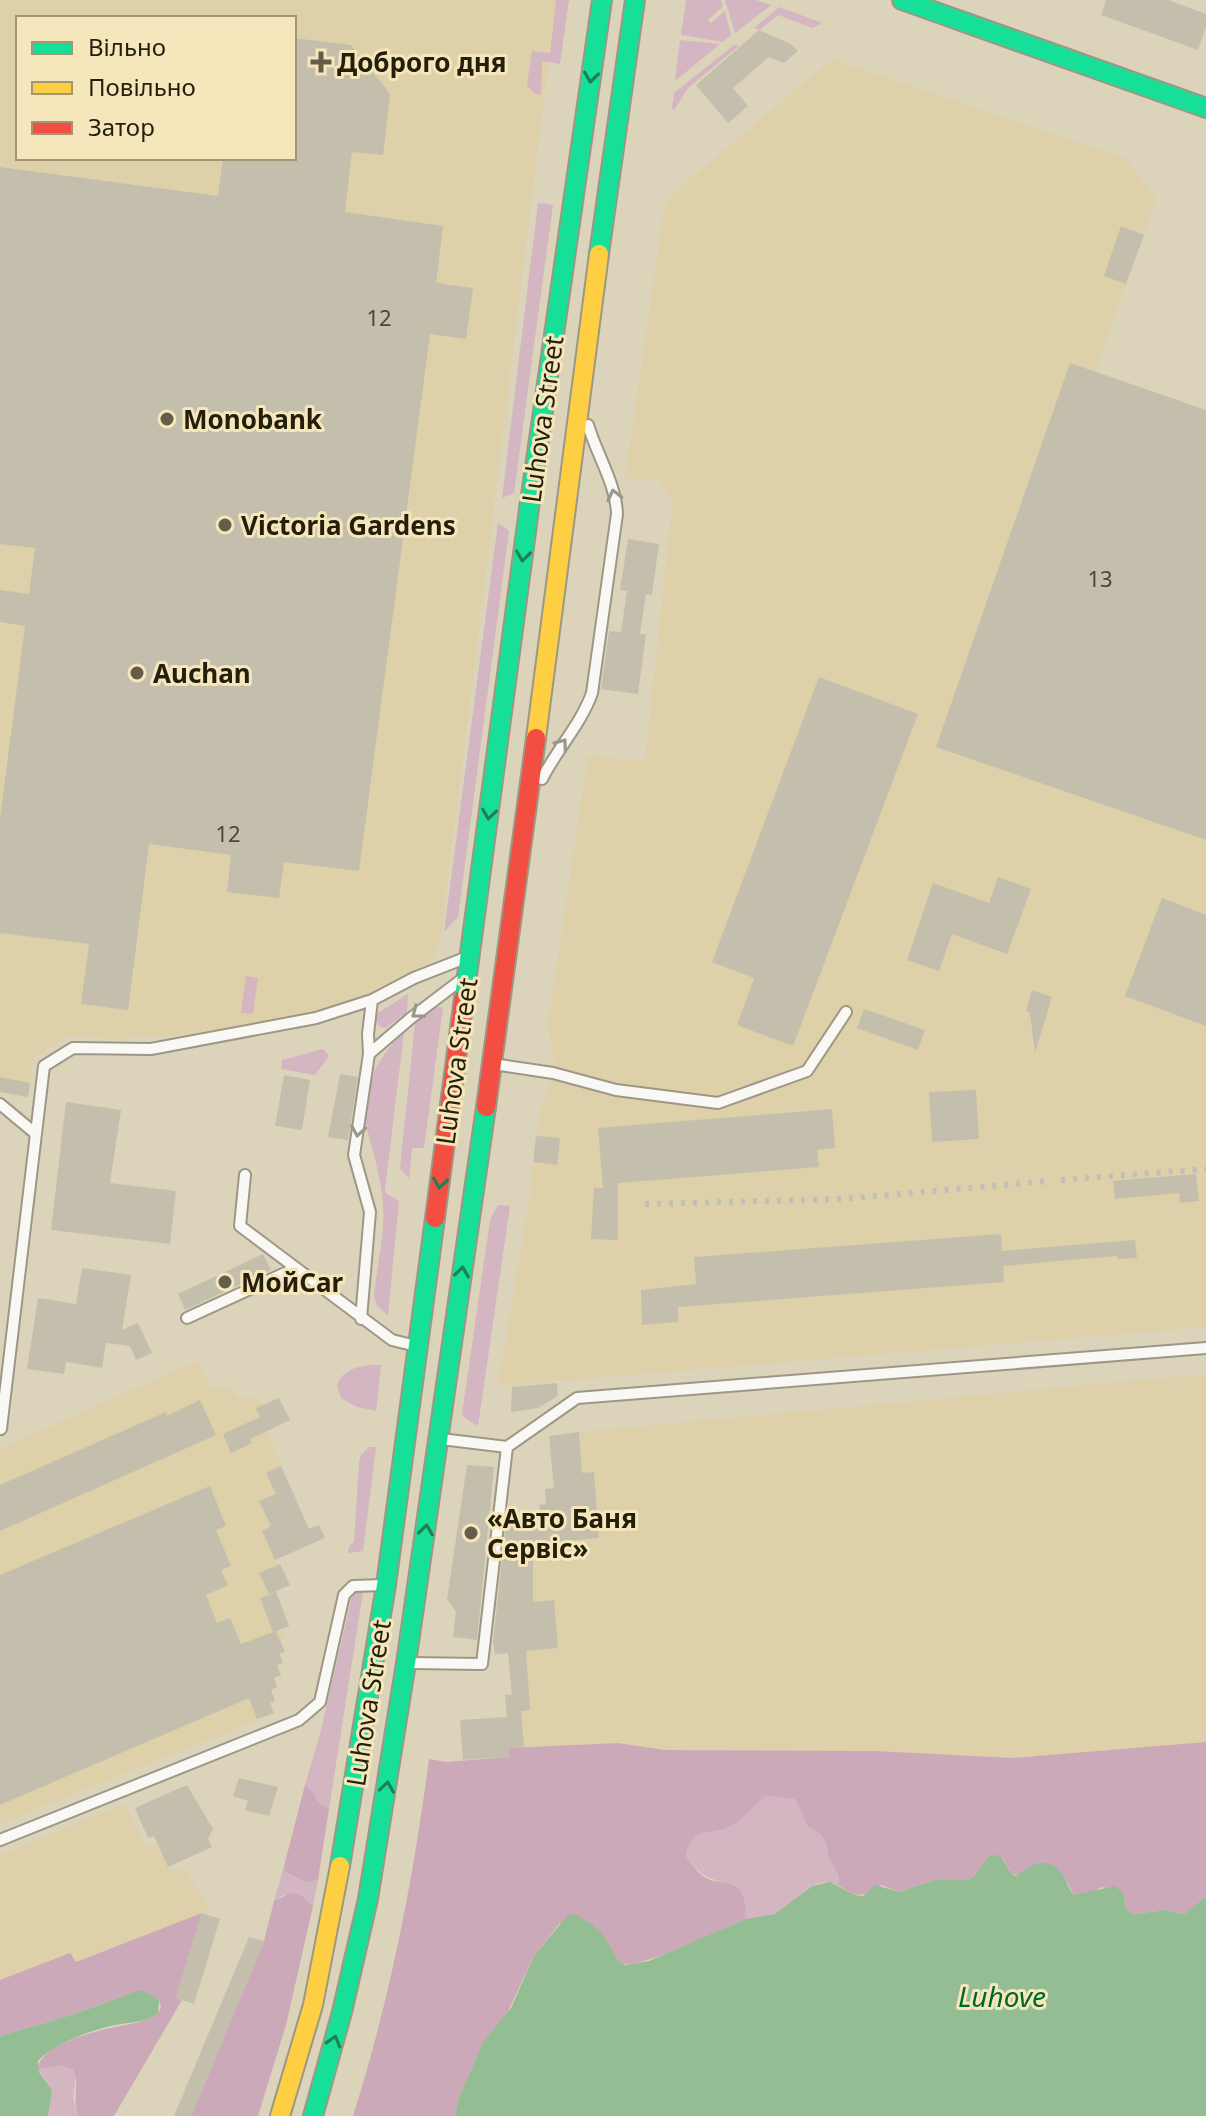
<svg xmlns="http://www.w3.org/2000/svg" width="1206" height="2116" viewBox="0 0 1206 2116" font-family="'Noto Sans',sans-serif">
<rect width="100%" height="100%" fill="#dcd3bb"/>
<path fill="#ded0a9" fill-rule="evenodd" d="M0,0h556l-115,936 -10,26 -66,34 -113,34 -125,8 -3,3 -54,-6 -36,23 -6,39 -28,-5zM18,18h276v140h-276z
M832,59l293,99 31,40 -61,173 111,39v917l-708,59 32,-192 10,-83 13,-38 1,-11 -6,-38 40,-268 57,5 28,-262 -15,-19 -33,-2 40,-273 7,-11z
M197,1361l14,28 19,-1 8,9 21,2 4,6 -6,4 24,57 -14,7 9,21 -16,7 11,25 -9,5 15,34 3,-1 10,21 -14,6 13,35 -7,3 3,9 -5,2 5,12 -6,2 4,9 -6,2 4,10 -7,3 3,9 -6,3 4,11 -5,2 4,10 -274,111v-375z
M1206,1374v368l-193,16 -138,-7 -210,-1 -47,-7 -109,5 -4,-53 6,-1 -1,-19 12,-1 -4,-22 40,-4 -4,-47 -21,1v-52l9,-1v-6l57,-5 -5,-66 -41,3 26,-43z
M124,1804l21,43 12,-4 14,30 12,-5 26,39 -7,6 -127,49 -5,-8 -70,26v-125z"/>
<path fill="#d4b5c2" d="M556,0h13l-9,64 -18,-3 -1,34 -7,-2 -7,-8 5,-34 18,2z
M686,0h35l2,6 -15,14 3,3 14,-12 6,24 -8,7 -42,-7z
M725,0h31l15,5 -36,28z
M779,7l43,16 -9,5 -35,-13 -18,15 -6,-2z
M680,40l40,4 -45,37z
M734,45l5,1 -51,42 -14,22 -2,-1 2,-16z
M538,203l15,2 -39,288 -12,5z
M498,523l11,8 -51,386 -14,15z
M246,976l12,2 -5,36 -12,-1z
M408,994l-1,19 -22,15 -5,-1 -5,-8 3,-6z
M437,1007h6l-19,141h-12l-3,31 -9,-11 15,-145z
M404,1032l-19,157 1,4 13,8 -11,114 -11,-9 -3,-10c3,-31 11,-62 9,-92 -2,-28 -10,-52 -17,-79 -8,-32 14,-72 38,-93z
M323,1049l6,7 -14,19 -34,-6 1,-9z
M498,1205l12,1 -32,220 -12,-7 -4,-5 28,-194z
M381,1365l-5,46 -19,-4 -16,-9 -4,-13c6,-17 27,-21 44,-20z
M369,1447h7l-13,104 -15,2 1,-7 5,-4 5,-79 2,-8z
M353,1592h10l-34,217 -12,-8 -3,-8 -9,-8 15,-51z
M766,1796l29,3 13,28 11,6 8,9 2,17 10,17 -1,9c-30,-11 -40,18 -61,28 -9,4 -21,4 -31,6l-2,-23 -9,-11c-25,-6 -33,-7 -49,-29 6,-32 25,-19 45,-30 11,-6 23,-21 35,-30z
M283,1870c15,7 18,13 35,10l-5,26 -12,-11h-18l-9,6z
M60,2066l13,2 3,6 -3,24 5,18h-30l4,-26 -14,-21z"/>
<path fill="#cca9b9" d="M1206,1742v154l-22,18 -18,-4 -33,4 -8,-5 -1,-15 -22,-7 -11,6 -17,2 -7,-13 -55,-8 -8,-14 -15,-4 -16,21 -6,3 -29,-1 -39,13 -18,-7c-22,13 -22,13 -43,0l1,-9 -10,-17 -3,-17 -7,-9 -11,-6 -13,-28 -29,-3c-12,9 -23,24 -35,30 -20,11 -39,-2 -45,30 6,8 12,18 22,23 11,5 28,1 34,14 4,7 3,18 4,26 -18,7 -115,56 -127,43 -8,-8 -14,-25 -25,-36l-34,-3 -26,33 -29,62 -22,24 -25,58 -3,16h-102c37,-117 60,-235 76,-357l18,3 62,-5v-9l109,-5 47,7 210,1 138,7z
M305,1785l9,8 3,8 12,8 -11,71 -13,2 -22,-12z
M291,1893l10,2 12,11 -27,119 -28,91h-67l73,-175 10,-40z
M202,1913l-26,85 6,2 -68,116h-36c-6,-19 2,-34 -5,-47l-13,-3 -22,3c1,-28 75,-42 97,-46 8,-1 16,-6 23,-10l3,-6 -2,-7 -22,-9 -62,23 -75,22v-56l70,-27 6,9z"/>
<path fill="#95bd94" d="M997,1855l6,5 9,14 4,2c14,-11 31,-21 45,-3 6,7 7,16 13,22l41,-9 9,8 1,15 8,5 33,-4 18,4 22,-18v220h-751l3,-16 25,-58 28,-34 23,-52 33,-40 8,-2 19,12 10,10 15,26 6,3 24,-4 97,-42 29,-5 37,-28 18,-4 25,13 8,1 13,-11 23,7 39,-13 29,1 6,-3 16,-21z
M137,1991h7l15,9 -1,13c-12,9 -23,9 -37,11 -24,4 -66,18 -83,37l1,11 13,18 -4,26h-48v-80l75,-22z"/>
<path fill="#c3bfac" d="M1106,0h62l38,14v13l-8,23 -97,-35z
M759,30l32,14 7,7 -14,12 -15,-6 -36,31 15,18 -20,17 -32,-38z
M294,38l57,7 39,49 -7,61 -31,-3 -7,60 98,14 -7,57 37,5 -7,51 -36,-5 -71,537 -75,-9 -5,36 -52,-6 4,-37 -82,-11 -21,166 -47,-6 8,-60 -89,-11v-115l25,-192 -25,-4v-32l29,4 6,-46 -35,-4v-377l218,29 5,-38h71l2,-57h-2z
M1121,226l23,9 -18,49 -22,-8z
M1070,363l136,47v430l-270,-93z
M628,539l31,5 -7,51 -6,-1 -6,40h6l-8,60 -37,-5 8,-58 12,1 6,-41 -7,-1z
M819,677l99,37 -125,332 -56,-21 17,-47 -42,-16z
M998,877l33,12 -24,65 -55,-20 -13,37 -32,-11 26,-77 56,20z
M1162,898l44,17v111l-81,-30z
M1032,990l20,7 -17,56 -5,-40 -4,-2z
M864,1009l61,21 -7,20 -61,-22z
M340,1074l18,3 -10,63 -20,-3z
M284,1075l26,5 -8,50 -27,-4z
M0,1077l30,6 -2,14 -28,-5z
M976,1090l3,49 -47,3 -3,-50z
M66,1102l55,8 -11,73 66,8 -6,53 -119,-14z
M832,1109l3,39 -18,2 2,17 -201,16v57l-27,-1 3,-51h9l-5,-60z
M536,1136l24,2 -3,27 -24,-3z
M1196,1174l3,27 -19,2 -1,-10 -64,6 -2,-18z
M1001,1234l1,17 133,-11 2,18 -19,1 -1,-3 -114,10 1,16 -326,25v15l-36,3 -1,-35 55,-6 -2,-27z
M263,1254l8,16 -86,40 -7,-16z
M82,1268l49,7 -9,55 16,-7 14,30 -16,7 -6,-14 -24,-3 -4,25 -36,-6 -2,12 -37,-5 11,-71 38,6z
M557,1383l1,13 -20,12 -27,4 1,-25z
M279,1398l11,22 -40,19 2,4 -21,10 -8,-19 37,-17 -4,-9z
M200,1400l16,35 -216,96v-46l166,-73 1,4z
M579,1432l3,41 12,-1 5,66 -57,5 1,7h-10v52l21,-2 4,48 -32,3 4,59 -9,1 3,36 -15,1v9l-46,3 -3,-40 47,-3 -2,-22h7l-4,-42 -13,1 -2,-12 13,-118 35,-2 -2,-17 7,-1 -1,-15 9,-1 -5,-52z
M467,1465l27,2 -17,173 -24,-3 3,-25 -9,-13z
M281,1466l28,63 10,-4 6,13 -50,22 -13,-29 9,-5 -12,-25 17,-7 -10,-21z
M210,1486l16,40 -10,4 15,36 -10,4 7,15 -22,10 11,28 13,-5 11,26 32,-12 -13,-34 16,-6 13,34 -13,5 9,21 -6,2 4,9 -6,2 4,10 -7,3 3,9 -6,3 4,11 -5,2 4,10 -17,6 -8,-21 -249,107v-230z
M280,1564l10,21 -21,9 -10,-21z
M239,1778l39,9 -9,29 -24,-6 3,-9 -15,-5z
M187,1785l26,44 -5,10 4,8 -44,20 -14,-31 -6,2 -13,-30z
M202,1913l18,6 -26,85 -18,-6z
M249,1937l15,4 -73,175h-17z"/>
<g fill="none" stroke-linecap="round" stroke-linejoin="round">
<g stroke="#9d9785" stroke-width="14">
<path id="lane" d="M542,779c15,-30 39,-55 50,-86l25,-179c-1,-30 -20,-59 -29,-89
M369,1054l42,-36 50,-38
M493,1064l60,9 63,17 102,13 89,-32 39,-59
M0,1104l36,30
M245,1175l-5,51 56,42
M187,1318l109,-50 96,72 24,6
M361,1319l9,-107 -16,-57 15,-101 -1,-20 4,-34
M1,1429l43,-363 29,-18 78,1 165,-31 56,-18 42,-22 51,-20
M441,1439l66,8 70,-49 629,-50
M410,1663l72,1 25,-217
M0,1840l299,-120 21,-18 24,-107 9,-9 31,-1"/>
</g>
<g stroke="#9d9785" stroke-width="22">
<path id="fast" d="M902,0l304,108
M599,254l36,-254
M464,998l65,-489 73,-509
M340,1866l46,-281 49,-367
M313,2116l29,-104 26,-113 38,-236 80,-556"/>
</g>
<g stroke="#9d9785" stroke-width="22">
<path id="slow" d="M536,738l63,-484
M280,2116l33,-111 27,-139"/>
</g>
<g stroke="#9d9785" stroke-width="22">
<path id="jam" d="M486,1107l50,-369
M435,1218l29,-220"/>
</g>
<use href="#lane" stroke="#faf8f5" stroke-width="10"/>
<use href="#fast" stroke="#16e098" stroke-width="18"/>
<use href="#slow" stroke="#ffcf43" stroke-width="18"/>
<use href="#jam" stroke="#f24e42" stroke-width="18"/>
<path stroke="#c1bfb8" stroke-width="6" stroke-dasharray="4 8" stroke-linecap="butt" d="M1061,1180l145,-11
M645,1204l198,-5 206,-18"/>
</g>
<defs><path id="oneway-chevron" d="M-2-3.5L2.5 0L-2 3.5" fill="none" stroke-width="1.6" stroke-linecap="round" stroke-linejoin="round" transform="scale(2)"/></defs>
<g stroke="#1d7f52">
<use href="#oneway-chevron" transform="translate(591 77) rotate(98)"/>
<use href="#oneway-chevron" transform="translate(523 556) rotate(98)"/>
<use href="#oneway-chevron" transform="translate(489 814) rotate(98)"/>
<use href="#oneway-chevron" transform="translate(440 1183) rotate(98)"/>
<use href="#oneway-chevron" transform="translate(462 1272) rotate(-82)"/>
<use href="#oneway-chevron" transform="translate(426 1530) rotate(-82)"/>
<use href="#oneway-chevron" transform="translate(387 1787) rotate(-81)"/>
<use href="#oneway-chevron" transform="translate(334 2041) rotate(-74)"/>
</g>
<g stroke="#9a968d">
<use href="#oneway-chevron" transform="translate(614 495) rotate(-103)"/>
<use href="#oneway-chevron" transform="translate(562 744) rotate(-54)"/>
<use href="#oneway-chevron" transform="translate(417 1013) rotate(143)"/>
<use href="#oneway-chevron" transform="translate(358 1131) rotate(99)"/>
</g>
<g fill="#645d4a" stroke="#f6e6bb" stroke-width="3">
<path d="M317 50h8v8h8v8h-8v8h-8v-8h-8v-8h8z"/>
<circle cx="167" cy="419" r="8"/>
<circle cx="225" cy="525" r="8"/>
<circle cx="137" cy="673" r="8"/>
<circle cx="225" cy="1282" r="8"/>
<circle cx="471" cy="1533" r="8"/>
</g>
<g text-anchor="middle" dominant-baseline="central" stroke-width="6" stroke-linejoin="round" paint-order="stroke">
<g font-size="22" fill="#4c4635">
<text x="379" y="317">12</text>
<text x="1100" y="578">13</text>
<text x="228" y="833">12</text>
</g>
<g font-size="26" font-weight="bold" fill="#241e0d" stroke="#f6e6bb" text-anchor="start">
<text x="337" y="62">Доброго дня</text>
<text x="183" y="419">Monobank</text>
<text x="241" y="525">Victoria Gardens</text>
<text x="153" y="673">Auchan</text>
<text x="241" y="1282">МойCar</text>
<text x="487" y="1518">«Авто Баня<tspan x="487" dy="30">Сервіс»</tspan></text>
</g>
<g font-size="26" fill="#241e0d" stroke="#f6e6bb">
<text transform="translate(542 419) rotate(-82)">Luhova Street</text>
<text transform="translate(456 1061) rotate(-82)">Luhova Street</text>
<text transform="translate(368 1703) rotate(-81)">Luhova Street</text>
</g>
<g font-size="28" font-style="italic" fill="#00672c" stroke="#f6e6bb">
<text x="1002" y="1996">Luhove</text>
</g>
</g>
<rect x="16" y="16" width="280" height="144" fill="#f6e6bb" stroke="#a29675" stroke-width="2"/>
<rect x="32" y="42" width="40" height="12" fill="#16e098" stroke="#a29675" stroke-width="2"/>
<text x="88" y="56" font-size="24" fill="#241e0d">Вільно</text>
<rect x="32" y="82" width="40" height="12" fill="#ffcf43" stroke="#a29675" stroke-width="2"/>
<text x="88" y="96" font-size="24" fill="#241e0d">Повільно</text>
<rect x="32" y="122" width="40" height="12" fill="#f24e42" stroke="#a29675" stroke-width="2"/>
<text x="88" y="136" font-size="24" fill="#241e0d">Затор</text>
</svg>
